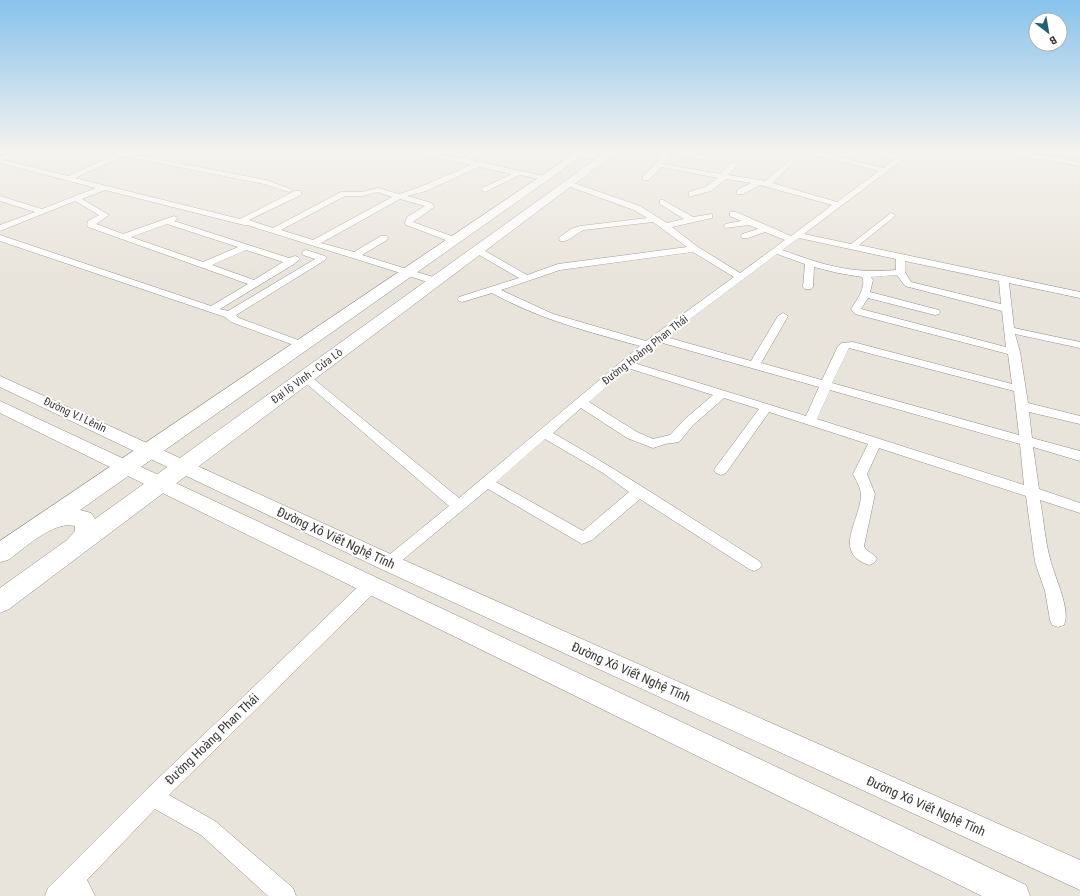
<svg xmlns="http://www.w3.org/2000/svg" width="1080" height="896" viewBox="0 0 1080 896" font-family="'Roboto Condensed',sans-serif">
<rect width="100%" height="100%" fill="#e9e4db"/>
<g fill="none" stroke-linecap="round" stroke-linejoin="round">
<g stroke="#928e86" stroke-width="1">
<path id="minor" d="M22,151h9l-27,9 64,16 47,-21 -11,-3 -1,-1h11l152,29 27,10 -4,2 -25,-8 -141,-28 -48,22 165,41 55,-28h6v4l-52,25 24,8 68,-36h21l16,-4 21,6 21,-7 51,-22 -56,-12 -3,-2h11l38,8 16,-8h7l-1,1 -14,8 8,2 4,-1 3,2 60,13 4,2 -4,2 -24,-5 -35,17 -4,-2 1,-2 30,-14 -33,-7 -53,24 -19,5 25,7 2,4 -21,15 44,16 1,2 -1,2h-6l-45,-17 -1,-2 2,-6 18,-11 -25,-7 -79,44 33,9 27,-16h6l1,2 -1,2 -25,15 48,15 2,2 -5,3 -160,-50h-3l-139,-35 -23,9 27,16 -13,9 27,10 51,-18 4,2 -4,3 115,37 6,-2 3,1 2,2 -6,5 -74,45 8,2 87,-52 -12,-4 -1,-2 1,-2 3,-1 19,6 2,2 -2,2 -89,55 3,3 67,25 1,2 -5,3 -71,-26 -6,-5 -225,-76v-6l211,71 37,-22 -160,-57 -1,-2 1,-4 11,-6 -24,-14 -75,30v-6l35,-13 -35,-11v-5l42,13 54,-21 -96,-25v-6zM378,192l14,5 -79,43 -32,-10 64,-34h17zM167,224l71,23 -35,15 -72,-25zM246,250l37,12 -29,18 -42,-15z
M564,151h9l9,3 -3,2z
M664,151h12l26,4 3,2 -3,2 -32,-5 -7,10 58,10 10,-12h3l4,2 -10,11 37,6 25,-21h4v2l-22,21 65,19 42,-31 -56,-14 -32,-4 -3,-2 35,2 61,15 11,-9 -32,-7 -1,-1h11l27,5 7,-5h7l-110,83 47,10 40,-31 4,2 -1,2 -35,28 221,47v6l-71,-15 5,45 66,14v6l-65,-14 5,18 8,51 52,13v8l-51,-12 3,26 48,13v10l-47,-14 6,42 41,14v10l-40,-13c4,21 5,42 11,62 4,16 20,48 13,63l-6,2 -6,-2 -2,-5 -5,-29 -10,-29 -9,-66 -147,-48 -12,26 8,20 -11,52c2,6 10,7 13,13l-3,4 -5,2c-37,-12 -9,-44 -8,-70 0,-7 -5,-15 -8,-21l15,-30 -99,-32 -43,61 -5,2 -5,-2 -2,-3 2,-3 43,-58 -35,-11 -31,27 -14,17 -14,2 -12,4 -26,-10 -46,-30 -28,25c70,40 138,85 206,128l3,4 -3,4 -5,2 -5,-2 -109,-70 -48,41 -10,4 -94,-55 -94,78 -5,2 -5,-2 -3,-4 3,-4 65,-53 -148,-127 -2,-2 2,-2h8l150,123 181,-152c-51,-14 -101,-27 -148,-53l-30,9 -3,-1 -2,-2 2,-2 60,-19 -45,-26 -1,-2 1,-2h6l47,27 31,-11 129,-17 -34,-25 -69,8c-8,3 -16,13 -24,11l-1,-2 1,-2 11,-8 9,-3 67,-8 -13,-8 -69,-25v-4h3l72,25 27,17 17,-4 -24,-15v-4h3l30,17 19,-3v4l-40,9 26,20 42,26 45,-33 -20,-8 -17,6h-6l-1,-2 1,-2 16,-5 -9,-4 -24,3 -1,-2 1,-2 16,-3 -11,-5v-4h6l55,24 41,-31 -72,-20 -17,9h-6v-4l14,-7 -25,-4 -15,12 -19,5h-3v-4l16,-5 13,-9 -57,-11 -12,13h-6v-4l13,-12zM799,238l97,21v11c-46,4 -72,-5 -114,-20zM693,252l41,25 -88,64 -93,-27 -52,-24 59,-20zM777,254l28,10 -2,23 2,2h6l2,-2 1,-20 24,6 24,4c5,10 -6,24 -11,32l4,5 153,40 4,30 -159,-42 -11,1 -4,3 -16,34 -61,-17 27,-47 -5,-3 -5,3 -27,45 -85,-24zM905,261l94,20 2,23 -90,-22 -6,-10zM897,275l8,11 97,25 4,36 -145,-38 7,-11 67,17 4,-1 1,-2 -1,-2 -69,-18 3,-12 -2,-3zM659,342l160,45 -13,29 -172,-53zM849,348l165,43 5,44 -187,-52zM628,368l85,27 -28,24 -15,16 -17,4 -16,-7 -48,-30zM830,390l190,54 4,41 -207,-66zM545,439l58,34 26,19 -46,39 -87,-49z
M1002,151h12l66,11v4l-75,-13z
M371,578l6,2 2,5 -2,5 -208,205 46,26 78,67 3,8h-28l-67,-61 -46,-26 -68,71 8,16h-50l3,-8 98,-98 219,-210z"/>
</g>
<g stroke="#928e86" stroke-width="1">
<path id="tertiary" d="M579,151l24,4 4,3 -4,3 -27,-5 -1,-2z
M407,269l33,10 2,2 -2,2 -4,2 -33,-11 -2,-2 2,-2z"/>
</g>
<g stroke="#928e86" stroke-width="1">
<path id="secondary" d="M0,376l397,181 683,303v30l-699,-321 -381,-182z
M0,401l257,120 769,364 4,11h-48l-982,-483z"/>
</g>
<g stroke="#928e86" stroke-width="1">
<path id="primary" d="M578,151h11l-509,359 11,3 4,6 512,-368h11l-609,458 -9,4v-25l67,-48 8,-9v-5c-21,-6 -50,22 -67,34l-8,2v-21z
M1049,151l31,1v6l-26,-4z"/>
</g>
<use href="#minor" fill="#fff" fill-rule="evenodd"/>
<use href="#tertiary" fill="#fff" fill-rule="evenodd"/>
<use href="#secondary" fill="#fff" fill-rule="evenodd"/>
<use href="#primary" fill="#fff" fill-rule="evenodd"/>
</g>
<linearGradient id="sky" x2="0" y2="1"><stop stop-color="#87c2ec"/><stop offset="0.55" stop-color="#f5f3ef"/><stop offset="1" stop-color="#f5f3ef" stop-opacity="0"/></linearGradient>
<rect width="1080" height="276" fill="url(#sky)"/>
<g text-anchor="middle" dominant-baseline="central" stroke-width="4" stroke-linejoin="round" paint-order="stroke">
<g font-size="11" fill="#3a3834" stroke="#fff">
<text transform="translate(645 350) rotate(-38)">Đường Hoàng Phan Thái</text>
<text transform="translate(307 376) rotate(-36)">Đại lộ Vinh - Cửa Lò</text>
<text transform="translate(75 415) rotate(25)">Đường V.I Lênin</text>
</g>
<g font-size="13" fill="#3a3834" stroke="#fff">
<text transform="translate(336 538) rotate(25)">Đường Xô Viết Nghệ Tĩnh</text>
<text transform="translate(631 672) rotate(24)">Đường Xô Viết Nghệ Tĩnh</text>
<text transform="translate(212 739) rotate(-44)">Đường Hoàng Phan Thái</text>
<text transform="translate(926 806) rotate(24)">Đường Xô Viết Nghệ Tĩnh</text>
</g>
</g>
<g transform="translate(1048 32) rotate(149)"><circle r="19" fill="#ffffff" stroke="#b0afae"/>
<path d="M0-3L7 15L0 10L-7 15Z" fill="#236078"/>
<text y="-6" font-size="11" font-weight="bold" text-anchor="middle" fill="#3a3834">B</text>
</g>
</svg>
